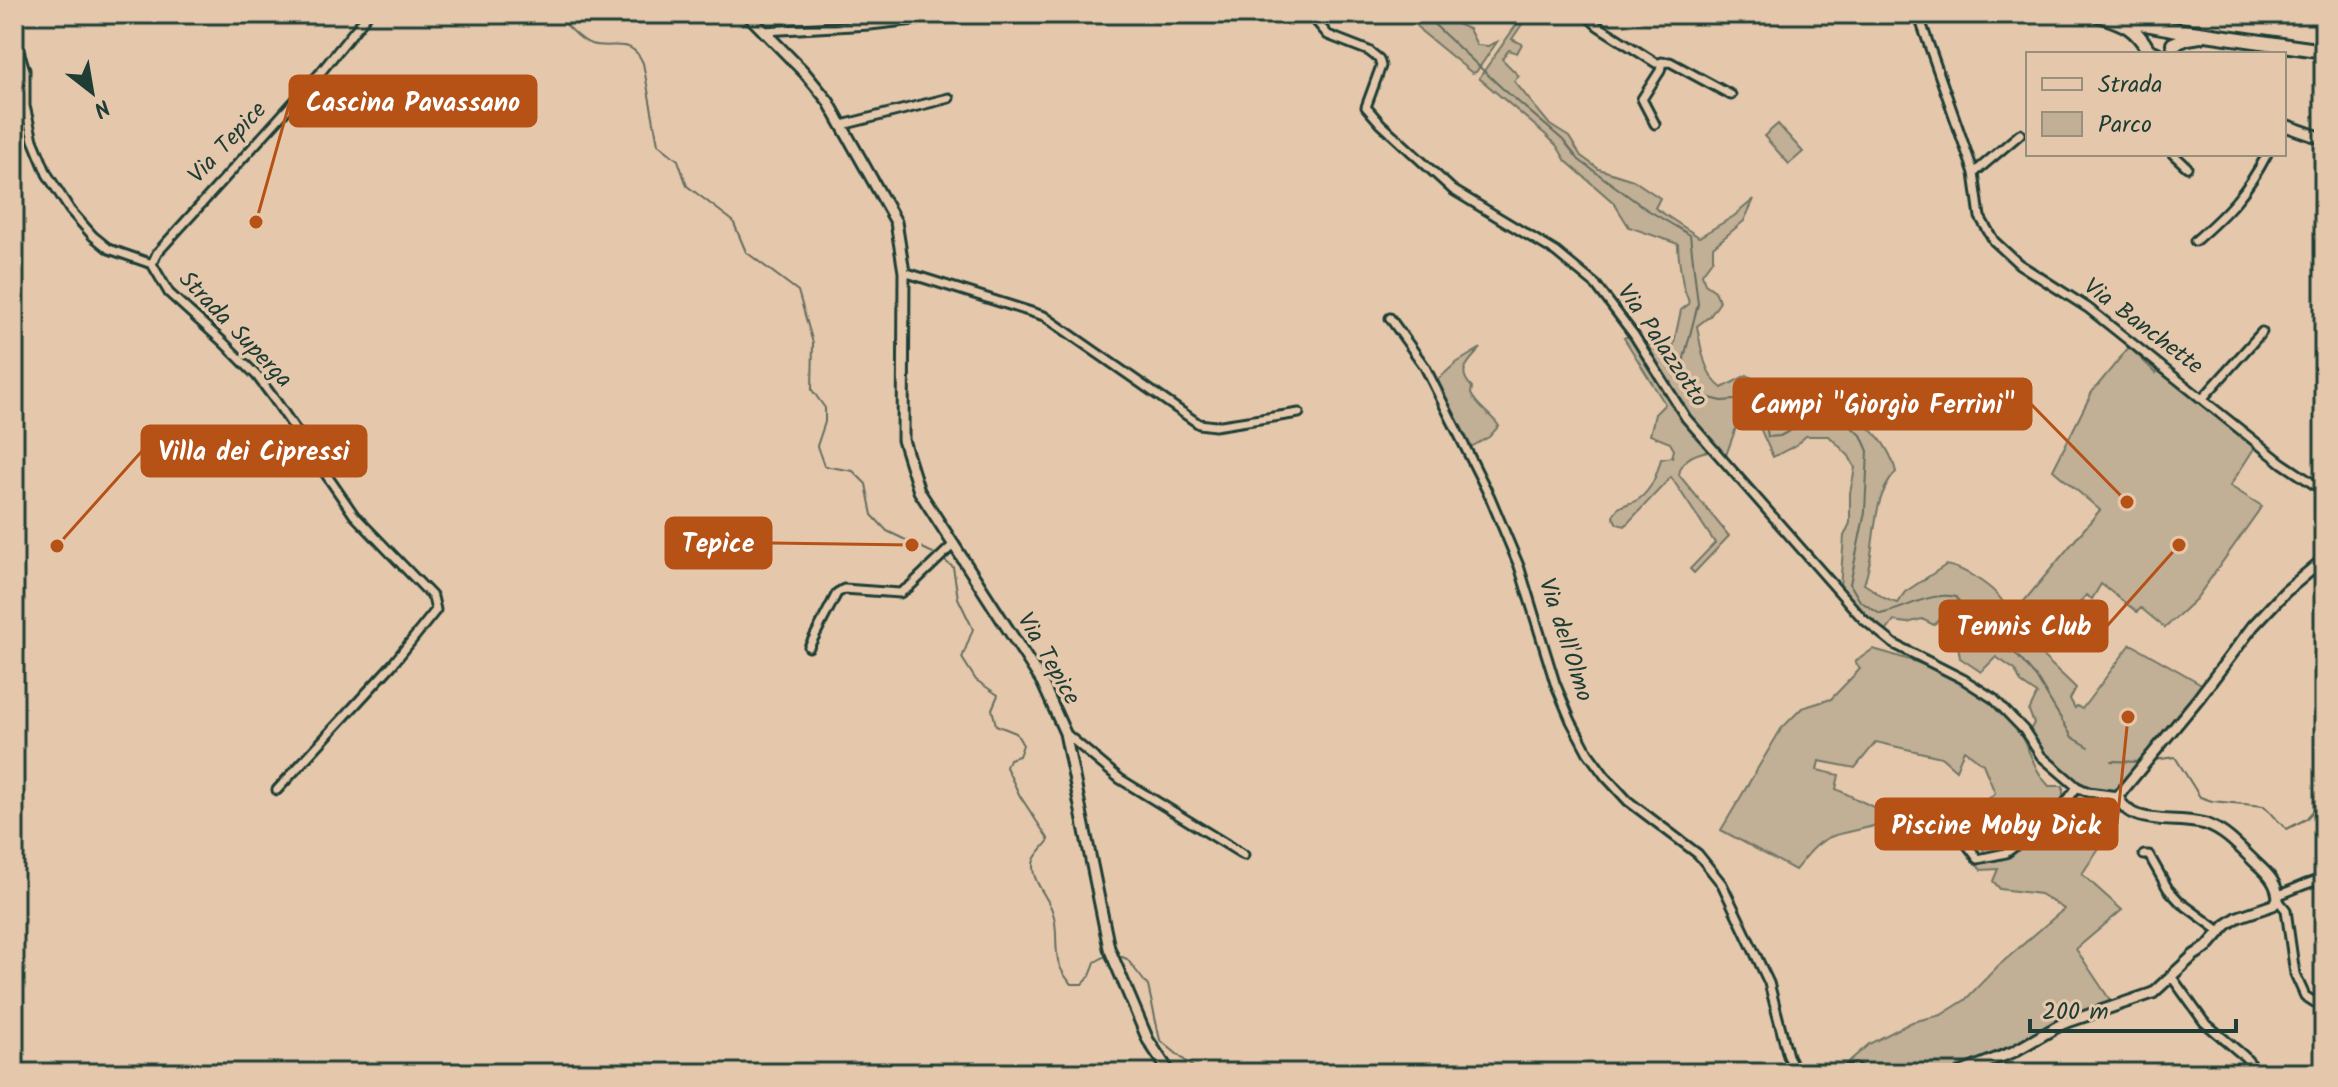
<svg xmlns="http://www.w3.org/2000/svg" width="2338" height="1087" viewBox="0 0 2338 1087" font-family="Kalam,sans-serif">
<rect width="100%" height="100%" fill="#e5c8ac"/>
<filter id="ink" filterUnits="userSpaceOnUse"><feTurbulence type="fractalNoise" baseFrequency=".0125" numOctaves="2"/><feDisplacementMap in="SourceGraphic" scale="16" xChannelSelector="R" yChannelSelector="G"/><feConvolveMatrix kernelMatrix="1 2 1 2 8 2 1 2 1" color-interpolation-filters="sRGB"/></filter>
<g filter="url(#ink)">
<path fill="#c1af96" stroke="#707665" stroke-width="2" d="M1409,14h37l4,7 19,8 8,16 11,1 9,-4 -21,30 -4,1 -51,-42z
M1524,14h5l-17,25 10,5 -5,9 -8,-3 -7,9 17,17 -5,5 36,44 19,12 12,19 18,13 34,11 27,18 -5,10 44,29 35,-21 20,-17 -10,22 -31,26v12l-11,15 3,10 10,7 5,11 -10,14 -13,10c4,21 7,49 25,62l25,-13c14,11 25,7 42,12l1,10 -16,15 1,15 6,1 43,-24c34,8 64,34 72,68 -28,31 -18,75 -32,112 16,9 13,13 33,19l8,-11 41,-27c18,3 53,24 60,43 3,8 4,15 10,22 19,20 41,39 60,58l-6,11 5,9 2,-2 5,3 49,-65 74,42 -90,106c-41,-3 -63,-29 -86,-60l5,-9 -5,-12 8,-17 -16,-11 -6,-13 -19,-13 -15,15 -21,-14 -4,-24 -6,-16h-10l-6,7 -12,-6 -15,4 -13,-2 -9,12 -19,-16 -26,-29 4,-52 6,-13v-30l5,-25 -6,-12 -20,-20h-23l-11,10 -22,11 -18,-40 -18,8 -12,33 -37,-43 -47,-75 30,17 10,-47 8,-6c-1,-8 -5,-13 -6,-19 -2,-13 -5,-27 -5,-41l-49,-17 -15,-24 -48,-42 -9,-15 -11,-11 -67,-57z
M1778,124l25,28 -14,12 -25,-28z
M1630,335l53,86 26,30c-13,2 -28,8 -30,24l50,61 -35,37 -4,-4 25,-26 -44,-66 -46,49 -8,-2 -4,-7c4,-14 15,-11 26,-18 13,-10 18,-25 22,-40l11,-2 2,-7 -4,-7 -20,-8 5,-21 10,-10 -41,-66z
M2129,347l27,26 4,-4 95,78 -25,39 32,20 -66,93 -31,29 -24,-20 -4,4 -36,-28 -9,15 -6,-4 -38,45 -33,-28 85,-102 -47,-40 39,-78z
M1481,348c-11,13 -26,23 -9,39l-1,7c7,14 19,19 28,32l-10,11 -18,10 -36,-65 21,-19z
M1873,649c55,15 113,34 146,84 12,18 15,38 30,53h14v12l-13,14 -49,38 -18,3 3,-26 -3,-9 -9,-5 21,-20 -12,-29 -19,-14 -8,20 -15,-13 -65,-15 -21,26 -36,-7 -2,9 22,5 -3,14 56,27c-17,14 -39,13 -59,20 -16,5 -27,21 -38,34l-74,-40 60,-101 21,-21 29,-9 29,-30 -5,-7z
M2077,792l18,6 6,23 -9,10 11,11 -21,32 40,36 -46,39 36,54 -100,46 -60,24h-82l-12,-9h-12l23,-20 43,-22 29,-7 24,-15 33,-34 66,-57 -24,-15 -40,-5 -7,-8 5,-12 -17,1 -6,-8 33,-8z"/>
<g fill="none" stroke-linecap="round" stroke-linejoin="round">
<path stroke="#646d5e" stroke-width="2" d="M556,14c9,9 23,26 35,30 23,6 40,-8 52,19l15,81 20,16 9,26 46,35 13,31 52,39 15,52 -1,47 13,18v14l-8,24 7,20 29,5 13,13 6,31 15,16 50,24
M1423,14l79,74 61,52 16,20 67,49 44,26 8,69 -14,54 2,22 16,16 20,5 24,-2 17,6 5,32 12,-1 24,-13 23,-6 22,8 12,10 7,16 -3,61 -15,72 10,17 20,13c27,-5 49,-23 76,-17l8,11 3,28 9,8 39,9 21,24 36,60 17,10
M942,559l11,8 5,31 15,31 -11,29 14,22 22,15 -6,14 4,16 20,8 7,12 -4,11 -10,3 -3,8 14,29 29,44c-4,6 -13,14 -15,20 -6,18 15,37 19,53 8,25 -5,48 19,71h10l8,-8 5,-14 14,-8
M2154,760l21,-3 25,40 12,4 52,5c9,7 13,16 23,23l19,-10 18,-20
M2111,761l29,1
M1115,954l12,5 21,27 12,54 40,33"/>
<g stroke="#1f3d34" stroke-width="13">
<path id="minor" d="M1310,14l18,21 41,16 10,8 2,7 -15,41 15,17 72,66 103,62 40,33 38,50 52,83 177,201 31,25 69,35 31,20 30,31 17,26 36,31 11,5 30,4
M1585,14l13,12 58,37 14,-1 61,33
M1918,14l56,159 6,44 14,24 25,23 69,44 194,155 42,28
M764,31l106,-6 98,-11
M14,35l11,35v36l8,34 14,34 23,36 23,26 16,13 43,15 17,29 54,49 34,34 18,24 79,115 79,82 3,13 -44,55 -115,125
M1655,124l-13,-25 18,-28 2,-9
M842,125l107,-27
M2173,154l14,13
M1974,173l46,-39
M2195,241c32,-28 52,-48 72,-87
M152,264l5,-11 163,-180 48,-59
M904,272l140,44 155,108 16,2 84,-13
M1390,318l35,49 65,130 29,69 36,117 16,38 17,32 17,23 23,25 70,53 24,30 47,99 19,73 9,17
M2203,398l59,-66
M809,647l28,-54 7,-4 56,4 9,-6 45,-43
M1065,733l55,46 124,76
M1907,811l22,8 16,-4 33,44 28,-6 52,-40 19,-26
M2144,855h5l19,34 12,13 41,30
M2278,895c17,-5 30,-14 46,-16
M2278,900l8,10 9,64 10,22 14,9 5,13
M2171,976l33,46 40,34 15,17"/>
</g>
<g stroke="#1f3d34" stroke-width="15">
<path id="tertiary" d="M747,14l57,58 24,29 68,121 8,50 -1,168 16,51 123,191 23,51 44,215 39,92 22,33
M1841,1073l14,-4 6,4
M1960,1073l53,-21 49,-28 91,-31 41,-38 13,-8 19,-22 12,-8 35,-12 5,-5c0,-16 -10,-26 -21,-36 -15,-14 -30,-32 -49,-39 -25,-10 -80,4 -90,-29l80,-97 55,-73 32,-34 39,-33"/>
</g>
<g stroke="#1f3d34" stroke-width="16">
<path id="secondary" d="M2284,125l40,14"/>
</g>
<g stroke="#1f3d34" stroke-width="18">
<path id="primary" d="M2096,14c26,9 38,11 52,36l9,4
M2117,14l23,9 38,7 146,21
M2173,44l15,-6 12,-2"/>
</g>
<use href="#minor" stroke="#e5c8ac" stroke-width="7"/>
<use href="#tertiary" stroke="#e5c8ac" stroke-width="9"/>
<use href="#secondary" stroke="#e5c8ac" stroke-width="10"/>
<use href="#primary" stroke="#e5c8ac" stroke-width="12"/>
</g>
</g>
<g text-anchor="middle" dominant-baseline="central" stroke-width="7" stroke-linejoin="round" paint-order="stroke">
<g font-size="24" fill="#1f3d34" stroke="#e5c8ac">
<text transform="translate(228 143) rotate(-47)">Via Tepice</text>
<text transform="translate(2143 327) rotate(37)">Via Banchette</text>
<text transform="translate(235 330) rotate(46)">Strada Superga</text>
<text transform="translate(1662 346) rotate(56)">Via Palazzotto</text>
<text transform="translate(1565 640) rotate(72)">Via dell'Olmo</text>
<text transform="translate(1048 659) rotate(60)">Via Tepice</text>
</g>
</g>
<path fill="none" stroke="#b65216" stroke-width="3" d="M256 222L290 101M2127 502L2031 404M57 546L142 451M912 545L771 543M2179 545L2107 626M2128 717L2117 824"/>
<g fill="#b65216" stroke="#e5c8ac" stroke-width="3">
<circle cx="256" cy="222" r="8"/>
<circle cx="2127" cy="502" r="8"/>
<circle cx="57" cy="546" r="8"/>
<circle cx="912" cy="545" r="8"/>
<circle cx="2179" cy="545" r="8"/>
<circle cx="2128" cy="717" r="8"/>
</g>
<g fill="#b65216" stroke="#b65216" stroke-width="3">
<rect x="290" y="76" width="246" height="50" rx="8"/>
<rect x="1734" y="379" width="297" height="50" rx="8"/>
<rect x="142" y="426" width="224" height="50" rx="8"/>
<rect x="666" y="518" width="105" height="50" rx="8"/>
<rect x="1940" y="601" width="167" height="50" rx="8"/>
<rect x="1876" y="799" width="241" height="50" rx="8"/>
</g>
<g font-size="26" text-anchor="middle" font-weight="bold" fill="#fff">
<text x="413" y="111">Cascina Pavassano</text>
<text x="1883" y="413">Campi "Giorgio Ferrini"</text>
<text x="254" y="460">Villa dei Cipressi</text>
<text x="718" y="552">Tepice</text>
<text x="2024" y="635">Tennis Club</text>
<text x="1996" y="834">Piscine Moby Dick</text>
</g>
<rect width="2338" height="1087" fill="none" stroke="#e5c8ac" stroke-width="48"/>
<rect x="24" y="24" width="2290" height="1039" fill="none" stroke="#1f3d34" stroke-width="3" filter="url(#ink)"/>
<rect x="2026" y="52" width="260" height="104" fill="#e5c8ac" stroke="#96907c" stroke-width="2"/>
<rect x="2042" y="78" width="40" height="12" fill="#e5c8ac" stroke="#96907c" stroke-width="2"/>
<text x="2098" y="92" font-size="24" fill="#1f3d34">Strada</text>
<rect x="2042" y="112" width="40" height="24" fill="#c1af96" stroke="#96907c" stroke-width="2"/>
<text x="2098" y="132" font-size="24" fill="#1f3d34">Parco</text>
<g transform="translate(92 92) rotate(149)" stroke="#e5c8ac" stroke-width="6" paint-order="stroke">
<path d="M0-6L14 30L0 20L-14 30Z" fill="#1f3d34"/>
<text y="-12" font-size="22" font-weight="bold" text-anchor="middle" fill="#1f3d34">N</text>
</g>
<path d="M2030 1019v12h206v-12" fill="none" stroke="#1f3d34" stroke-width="4"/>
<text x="2042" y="1019" font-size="24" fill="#1f3d34" stroke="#e5c8ac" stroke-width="6" paint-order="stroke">200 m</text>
</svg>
